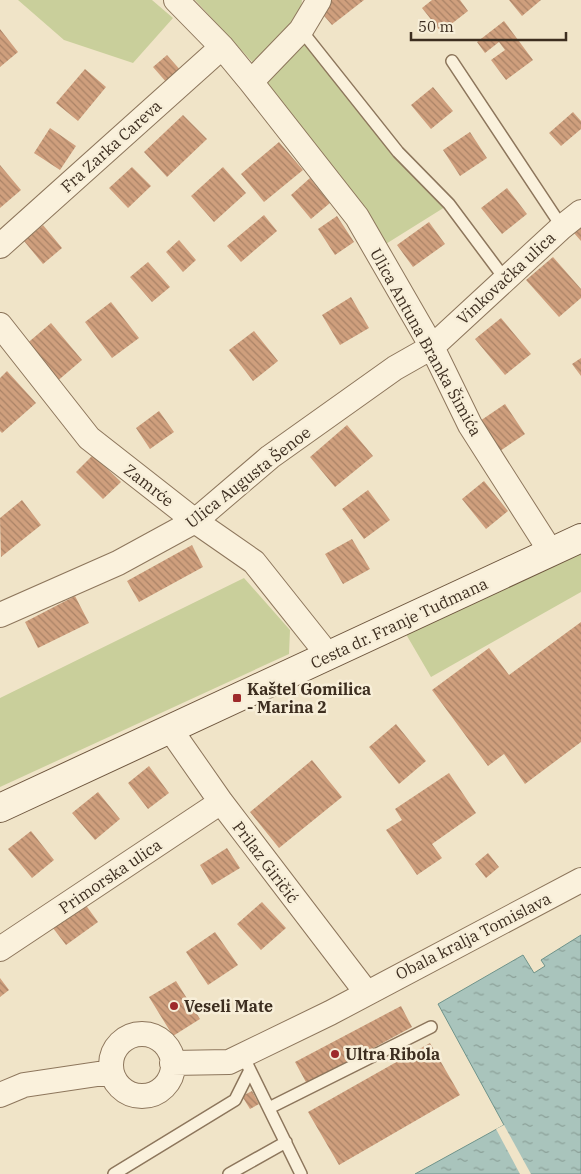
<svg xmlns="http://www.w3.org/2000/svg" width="581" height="1174" viewBox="0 0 581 1174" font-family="'IBM Plex Serif',serif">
<defs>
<pattern id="water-ripples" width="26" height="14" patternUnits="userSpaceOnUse" patternTransform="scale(1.25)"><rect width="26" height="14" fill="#a9c4bc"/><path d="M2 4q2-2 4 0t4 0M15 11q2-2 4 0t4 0" fill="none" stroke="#8ba098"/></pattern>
<pattern id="building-back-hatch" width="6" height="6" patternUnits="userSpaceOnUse" patternTransform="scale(1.25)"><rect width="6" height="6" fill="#cf9f7d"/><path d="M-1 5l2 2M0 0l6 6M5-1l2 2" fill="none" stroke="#a98266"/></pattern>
</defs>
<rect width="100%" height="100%" fill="#f0e4c8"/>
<path fill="#c9cf9b" d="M18,0h134l21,18 -40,45 -69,-23z
M195,0h107l-2,23 -43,44z
M301,40l144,167 -64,40 -122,-164z
M581,539v53l-150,85 -28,-48z
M244,578l46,52 -1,24 -289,133v-89z"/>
<path fill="url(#water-ripples)" stroke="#6f938a" d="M581,935v239h-166l89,-49 -66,-121 85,-49 11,18 11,-7 -4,-6z"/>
<path fill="#f0e4c8" d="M504,1125l27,49h-11l-24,-45z"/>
<path fill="url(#building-back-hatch)" d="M329,0h35l-32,25 -14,-16z
M432,0h28l8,11 -27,21 -19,-24z
M509,0h32l-19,16z
M504,21l29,39 -27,20 -15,-20 14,-10 -6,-8 -14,11 -8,-11z
M0,29l18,23 -18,15z
M167,55l15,17 -15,11 -14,-16z
M85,69l21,18 -28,34 -22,-18z
M433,87l20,24 -22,18 -20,-24z
M573,112l8,9v8l-20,17 -12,-13z
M183,115l24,24 -40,38 -23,-25z
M50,128l26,18 -16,24 -26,-17z
M470,132l17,26 -27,18 -17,-26z
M279,142l24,28 -39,32 -23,-28z
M0,165l21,25 -21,18z
M132,167l19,19 -23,22 -19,-20z
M223,167l23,26 -32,29 -23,-26z
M310,178l20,25 -19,16 -20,-24z
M507,188l20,26 -25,20 -21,-26z
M264,215l13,16 -36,31 -14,-16z
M337,216l17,26 -19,13 -17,-26z
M429,222l16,22 -32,23 -16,-22z
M43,225l19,23 -19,16 -19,-23z
M581,227v14l-7,-8z
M179,240l17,20 -13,12 -17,-20z
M553,257l28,32v9l-22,19 -33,-37z
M148,262l22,25 -18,15 -22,-25z
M351,297l18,31 -29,17 -18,-30z
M111,302l28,36 -27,20 -27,-36z
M501,318l30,36 -26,21 -30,-36z
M51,323l31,37 -27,23 -31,-37z
M254,331l24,30 -25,20 -24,-31z
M581,358v18l-9,-12z
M7,371l29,32 -34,30 -2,-2v-53z
M505,404l20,30 -28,19 -20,-30z
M159,411l15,21 -24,17 -14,-21z
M347,425l26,31 -38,31 -25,-30z
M93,455l28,27 -18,17 -27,-27z
M484,481l24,30 -22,18 -24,-30z
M368,490l22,30 -26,19 -22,-30z
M22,500l19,25 -40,32 -1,-39z
M352,539l18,30 -27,15 -18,-30z
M192,545l11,22 -64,35 -12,-21z
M75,596l14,27 -51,25 -13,-26z
M581,622v120l-56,42 -21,-30 -16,12 -56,-76 57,-42 20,27z
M396,724l30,37 -27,23 -30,-37z
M312,760l30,37 -63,51 -29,-36z
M149,766l20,27 -21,16 -20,-26z
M449,773l27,40 -44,31 10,14 -25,17 -31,-45 16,-10 -7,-11z
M98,792l22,27 -25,21 -23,-27z
M31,831l23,29 -22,18 -24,-29z
M227,848l13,20 -28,17 -12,-20z
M488,853l11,14 -13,11 -11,-14z
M262,902l24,26 -25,22 -24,-26z
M85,904l13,18 -32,23 -13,-17z
M215,932l23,33 -30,20 -22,-33z
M0,978l9,12 -9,7z
M176,981l24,38 -27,17 -24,-39z
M401,1006l11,21 -105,57 -12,-22z
M430,1043l30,52 -121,70 -31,-53z
M252,1091l7,13 -9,5 -8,-13z"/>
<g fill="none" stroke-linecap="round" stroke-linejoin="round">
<g stroke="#8d765c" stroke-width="14">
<path id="service" d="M301,30l97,122 51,52 56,75
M452,61l110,166
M248,1066l53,108
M269,1108l162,-81
M114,1174l121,-74 15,-30
M229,1174l57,-32"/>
</g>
<g stroke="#8d765c" stroke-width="26">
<path id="minor" d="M176,0l46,47 29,35 106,135 75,130 38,78 81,127
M251,82l50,-52 18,-30
M0,246l222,-199
M0,325l89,113 106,83 59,41 74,93
M0,615l118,-52 77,-42 75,-64 125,-89 37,-21 130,-120 19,-15
M170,729l51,73 145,190
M0,949l221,-147
M111 1065a31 31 0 1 1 62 0a31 31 0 1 1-62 0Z
M172,1063l57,-1 101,-49 251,-133
M0,1095l24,-10 87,-13"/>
</g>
<g stroke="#6f573f" stroke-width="30">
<path id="secondary" d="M0,808l581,-270"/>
</g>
<use href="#service" stroke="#faf1dc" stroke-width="11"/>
<use href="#minor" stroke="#faf1dc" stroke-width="24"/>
<use href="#secondary" stroke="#faf1dc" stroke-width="28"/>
</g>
<g fill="#9e2a2b" stroke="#f7eed8" stroke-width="2">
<rect x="232" y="693" width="10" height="10" rx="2.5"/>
<circle cx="174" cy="1006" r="5"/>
<circle cx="335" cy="1054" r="5"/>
</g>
<g text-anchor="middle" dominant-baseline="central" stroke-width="5" stroke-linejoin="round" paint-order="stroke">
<g font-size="16" fill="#3d2e20" stroke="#f7eed8">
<text transform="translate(111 146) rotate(-42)">Fra Zarka Careva</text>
<text transform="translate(506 278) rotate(-43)">Vinkovačka ulica</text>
<text transform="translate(426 342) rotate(61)">Ulica Antuna Branka Šimića</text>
<text transform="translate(248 477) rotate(-38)">Ulica Augusta Šenoe</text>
<text transform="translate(149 485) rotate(38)">Zamrće</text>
<text transform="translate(399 623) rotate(-25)">Cesta dr. Franje Tuđmana</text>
<text transform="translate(266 862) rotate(53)">Prilaz Giričić</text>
<text transform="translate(110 876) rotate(-34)">Primorska ulica</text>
<text transform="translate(473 936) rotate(-27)">Obala kralja Tomislava</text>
</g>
<g font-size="16" font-weight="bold" fill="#3d2e20" stroke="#f7eed8" text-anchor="start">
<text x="247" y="689">Kaštel Gomilica<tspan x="247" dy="18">- Marina 2</tspan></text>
<text x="184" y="1006">Veseli Mate</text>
<text x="345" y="1054">Ultra Ribola</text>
</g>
</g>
<path d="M411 32v8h155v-8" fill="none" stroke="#3d2e20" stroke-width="2.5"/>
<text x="418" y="32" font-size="15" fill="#3d2e20" stroke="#f7eed8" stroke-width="4" paint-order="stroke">50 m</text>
</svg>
